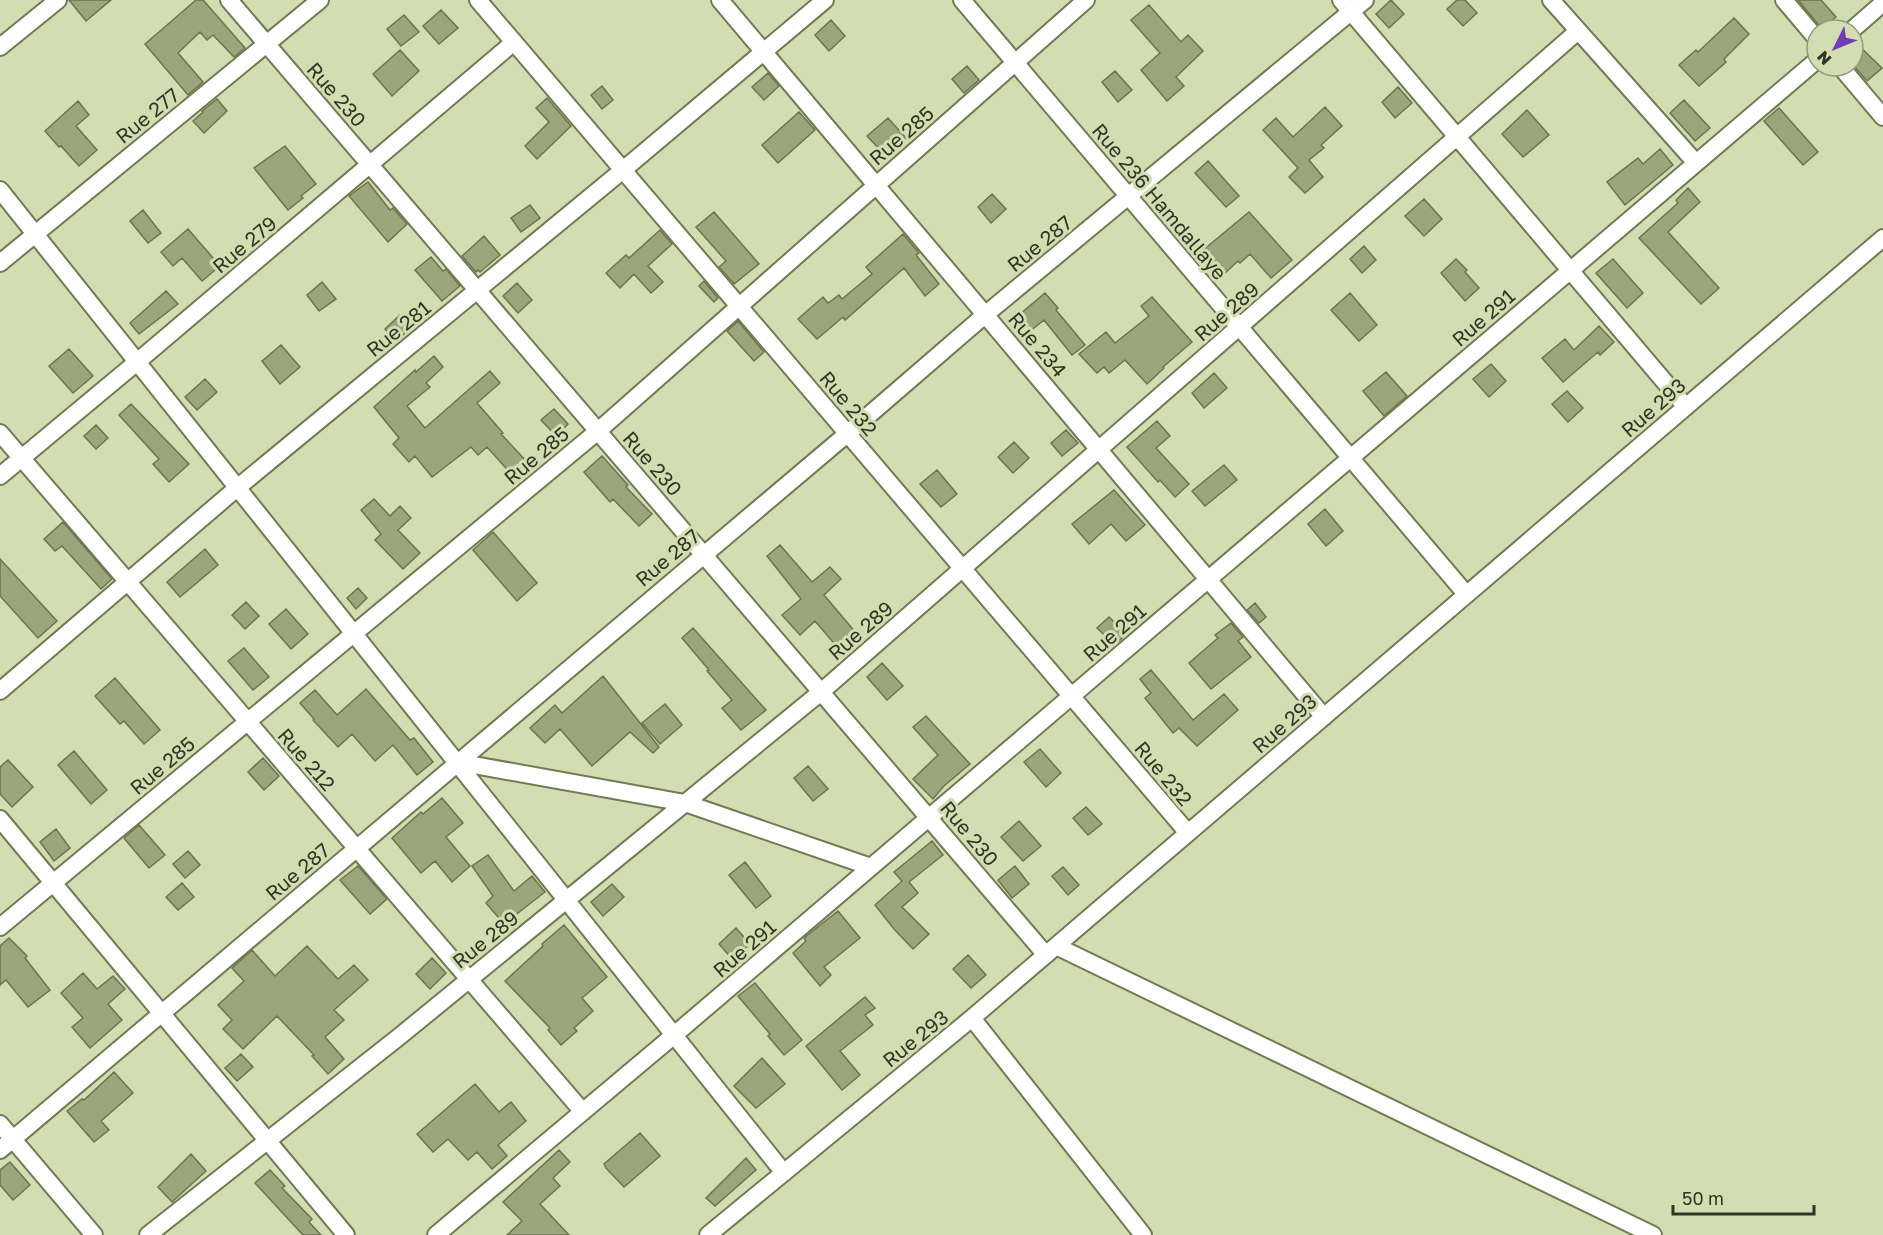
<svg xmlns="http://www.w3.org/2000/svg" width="1883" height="1235" viewBox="0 0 1883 1235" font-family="'Golos Text',sans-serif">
<rect width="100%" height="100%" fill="#d2ddb2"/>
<path fill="#9ba67c" stroke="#6b744d" stroke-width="1.5" d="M69,0h42l-25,21z
M196,0h7l42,48 -11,9 -21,-22 -6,5 -7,-8 -22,21 25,29 -15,13 -43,-51z
M1391,0l13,14 -15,14 -13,-14z
M1457,0h8l12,13 -14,13 -16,-17z
M1798,0h23l15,17 -14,12z
M1149,5l32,37 7,-7 15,16 -27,26 8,9 -17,15 -26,-31 19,-17 -29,-33z
M441,10l17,18 -19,16 -16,-18z
M404,15l15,17 -18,14 -14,-17z
M1734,18l15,16 -25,25 2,3 -27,24 -20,-21 17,-15 2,2z
M831,20l14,16 -16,15 -14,-16z
M1853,40l29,28 -15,13 -14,-16z
M400,50l19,21 -27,25 -19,-22z
M967,66l12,14 -15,13 -12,-14z
M1115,71l17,19 -14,12 -16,-20z
M768,73l11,13 -15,14 -12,-13z
M602,86l11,14 -11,9 -11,-14z
M1398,87l14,16 -17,15 -13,-16z
M547,98l24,28 -34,33 -12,-13 24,-24 -13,-14z
M217,99l10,12 -23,22 -11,-12 10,-9 -1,-1z
M1684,100l26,28 -15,13 -25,-28z
M78,101l11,14 -13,11 21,24 -18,16 -18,-20 -2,1 -14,-16z
M1325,107l17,19 -21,19 3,3 -15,12 14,17 -18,16 -16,-16 9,-9 -35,-38 13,-12 17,19z
M1779,108l39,44 -15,13 -39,-44z
M1527,110l22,25 -26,22 -21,-23z
M799,112l16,18 -37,33 -16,-18z
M888,118l18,20 -20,18 -19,-20z
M285,146l31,38 -15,12 2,2 -15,12 -34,-42z
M1660,149l13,16 -48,40 -18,-23 31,-24 5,6z
M1208,161l31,35 -13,11 -31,-34z
M368,182l22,28 3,-2 14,16 -19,18 -39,-46z
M1688,188l12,14 -32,30 51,56 -18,16 -62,-66 39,-35 -2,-3z
M992,194l14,15 -15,14 -13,-16z
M1424,199l18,20 -18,17 -19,-20z
M530,205l10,13 -19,14 -10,-14z
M143,210l18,23 -13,10 -18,-22z
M714,212l45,52 -25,20 -15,-17 7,-6 -30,-34z
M1249,212l43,48 -21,18 -21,-24 -10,9 -2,-2 -14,13 -22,-23z
M188,229l32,37 -18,15 -20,-23 -9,8 -12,-14z
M660,230l12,14 -24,22 15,16 -12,11 -17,-19 -14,14 -14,-15 20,-18 3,3z
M903,234l16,19 -3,2 23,29 -14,12 -21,-28 -59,52 -2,-3 -26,22 -19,-20 25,-22 5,6 11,-8 3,4 30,-25 -6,-7z
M484,236l16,19 -20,17 -2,-2 -2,2 -14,-16z
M1364,246l12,14 -14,13 -12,-14z
M431,257l12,14 3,-2 14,17 -18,15 -27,-31z
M1456,259l11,11 -2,2 14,16 -14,13 -24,-28z
M1613,259l30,34 -16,15 -31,-35z
M704,281l14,17 -4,4 -15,-16z
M322,282l14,17 -17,12 -12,-16z
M517,283l15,17 -14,13 -15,-17z
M166,291l12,13 -39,30 -9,-11z
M1045,293l13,15 -2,2 29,35 -13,10 -28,-35 -20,16 -12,-15z
M1350,293l27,32 -18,16 -28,-31z
M1152,297l40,45 -29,25 1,1 -17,16 -22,-24 -16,13 -5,-6 -7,6 -18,-19 27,-22 9,11 34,-27 -8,-10z
M400,315l11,13 -15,13 -11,-12z
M738,321l26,31 -10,9 -27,-30z
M1599,326l15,16 -14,13 -2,-3 -35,30 -21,-24 23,-19 9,11z
M281,345l19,22 -20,17 -18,-23z
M69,349l24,27 -20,17 -24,-27z
M434,356l9,11 -17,16 4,4 -23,19 18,22 65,-57 10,12 -23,20 26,30 -2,1 27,29 -15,13 -26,-29 -9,8 -7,-8 -39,30 -17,-21 -6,6 -16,-18 6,-6 -25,-31 41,-37 1,2z
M1491,364l15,17 -17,16 -16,-18z
M1386,372l21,24 -23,20 -21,-25z
M1214,373l13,15 -23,20 -12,-15z
M205,379l12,13 -20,18 -12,-13z
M1567,391l16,17 -15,14 -16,-18z
M131,404l58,60 -20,18 -16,-18 6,-5 -40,-44z
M554,409l14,15 -12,12 -15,-16z
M1157,421l13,15 -14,12 33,36 -14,13 -15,-17 -2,2 -31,-35z
M96,425l12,13 -12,11 -12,-13z
M1066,430l12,13 -16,13 -11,-13z
M1014,442l15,16 -16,15 -15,-16z
M602,456l26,29 -2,2 26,27 -13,12 -26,-27 -3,3 -26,-30z
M1224,465l13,15 -32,26 -13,-15z
M937,470l20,24 -16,13 -21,-23z
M1114,490l31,35 -19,16 -15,-17 -22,20 -17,-20z
M374,499l16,17 10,-10 11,12 -13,12 22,23 -17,16 -28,-29 6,-6 -20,-24z
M1325,509l18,22 -17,15 -18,-22z
M63,522l49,57 -11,10 -39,-43 -7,5 -11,-12z
M493,532l44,51 -20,18 -44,-51z
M780,545l32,37 18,-15 11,12 -17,16 32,38 -18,15 -23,-27 -15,14 -18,-20 19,-16 -34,-43z
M205,549l13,16 -38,32 -13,-15z
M0,559l57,62 -19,17 -38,-42z
M358,588l9,10 -11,11 -9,-11z
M246,602l13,14 -14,13 -13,-14z
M1255,603l11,14 -7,6 -12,-13z
M286,609l22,25 -17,15 -22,-25z
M1109,617l17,17 -11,11 -18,-17z
M1231,623l12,14 -5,4 13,16 -40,32 -22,-26 29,-25 -3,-3z
M693,628l73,82 -25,20 -19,-22 10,-8 -25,-29 2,-1 -27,-32z
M244,648l25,29 -16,13 -25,-29z
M882,663l21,23 -16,14 -20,-23z
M1151,670l42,50 31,-26 14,16 -41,36 -18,-18 -6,5 -28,-35 6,-5 -11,-14z
M603,676l56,71 -6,6 -23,-21 -38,34 -32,-37 -15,14 -15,-15 25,-23 7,8z
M115,678l45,52 -16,14 -20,-23 -4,3 -25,-28z
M366,689l44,51 4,-2 19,24 -16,13 -24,-30 -18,16 -23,-27 -14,13 -25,-27 1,-1 -14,-16 15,-13 22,25z
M665,704l17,21 -22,19 -18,-21z
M926,716l44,48 -26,22 -11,13 -20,-20 25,-24 -25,-28z
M1040,749l21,24 -15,14 -22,-25z
M74,751l33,39 -16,14 -33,-39z
M263,758l16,18 -15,14 -16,-18z
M8,760l25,27 -21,20 -12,-13v-27z
M808,766l20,23 -15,12 -19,-23z
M442,798l21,25 -17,14 24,29 -18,16 -17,-21 -14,12 -29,-35 29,-26 2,2z
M1086,807l16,17 -14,11 -15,-17z
M1019,821l22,25 -18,15 -22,-24z
M139,825l26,30 -16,13 -25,-30z
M56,829l14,19 -16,13 -14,-19z
M932,841l11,14 -34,27 9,11 -16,14 27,27 -16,15 -19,-20 -19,-24 27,-24 -8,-9z
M188,851l12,14 -15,13 -12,-14z
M488,855l26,36 18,-15 13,16 -41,32 -18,-21 7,-7 -21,-30z
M745,862l26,34 -15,12 -27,-33z
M358,866l29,33 -17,15 -30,-34z
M1015,866l14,18 -17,14 -14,-18z
M1063,867l16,18 -11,10 -16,-19z
M182,883l12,14 -16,13 -12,-13z
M612,884l12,13 -21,19 -12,-14z
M838,911l22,27 -36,29 7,8 -11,11 -27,-33 13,-12 -2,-3z
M564,925l43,52 -25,21 11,13 -19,17 3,3 -16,14 -13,-15 2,-2 -45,-47 38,-35 -1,-2z
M736,928l14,16 -17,16 -14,-16z
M9,938l18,18 -2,2 25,32 -22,17 -22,-27 -6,5v-39z
M307,946l31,33 16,-14 14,15 -34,30 10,10 -19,17 19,22 -16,15 -16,-18 2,-1 -37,-39 -34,33 -20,-20 9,-9 -14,-15 26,-24 -12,-13 20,-18 23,26z
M968,955l18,20 -15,13 -18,-19z
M432,958l14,15 -16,16 -14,-15z
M83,973l14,16 16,-13 12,13 -17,15 14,16 -32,28 -18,-21 11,-9 -22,-25z
M755,983l47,57 -18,15 -16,-19 2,-2 -32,-38z
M865,997l10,11 -10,7 8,10 -33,26 20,24 -18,15 -36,-44z
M241,1054l12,13 -16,14 -12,-13z
M762,1058l23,26 -29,24 -22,-22z
M114,1072l19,21 -32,28 8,9 -15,12 -27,-31 15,-12 2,1z
M475,1084l24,28 12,-10 15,19 -28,24 9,11 -15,13 -15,-17 -9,8 -20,-21 -15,13 -16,-18z
M640,1133l20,23 -36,31 -18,-19 -2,-4z
M559,1150l11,12 -17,16 7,8 -20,18 29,31h-62l15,-14 -19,-19z
M191,1154l15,17 -34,31 -14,-15z
M746,1158l10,12 -41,36 -9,-8z
M10,1162l20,23 -17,15 -13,-15v-15z
M270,1170l15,16 -3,2 30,31 -3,3 12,13h-18l-48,-52z"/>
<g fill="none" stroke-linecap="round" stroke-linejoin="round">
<g stroke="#717b53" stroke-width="20">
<path id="street" d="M229,0l817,955
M478,0l710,833
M720,0l604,717
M962,0l504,594
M1341,0l345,407
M1551,0l145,163
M1784,0l33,39
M1852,30l31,-27
M0,47l58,-47
M1840,66l43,51
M0,190l784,983
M0,263l320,-263
M0,433l583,679
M0,476l137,-114 377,-320
M0,691l237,-203 386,-318 202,-170
M457,762l228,41 186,64
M0,819l346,416
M0,927l598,-496 488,-431
M1056,946l597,289
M972,1018l171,217
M0,1124l94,111
M0,1150l847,-716 139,-120 379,-314
M148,1235l252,-199 421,-344 757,-661
M436,1235l237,-199 1144,-976
M708,1235l264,-217 911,-780"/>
</g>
<use href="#street" stroke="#fff" stroke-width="16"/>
</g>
<g text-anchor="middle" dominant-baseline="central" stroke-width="6" stroke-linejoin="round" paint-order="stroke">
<g font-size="20" fill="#303524" stroke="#d2ddb2">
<text transform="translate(337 94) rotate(49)">Rue 230</text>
<text transform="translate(147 115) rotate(-39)">Rue 277</text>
<text transform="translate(901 135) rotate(-41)">Rue 285</text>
<text transform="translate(1160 201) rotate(50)">Rue 236 Hamdallaye</text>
<text transform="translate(1039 243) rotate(-39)">Rue 287</text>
<text transform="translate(244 244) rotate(-40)">Rue 279</text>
<text transform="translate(1226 311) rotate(-41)">Rue 289</text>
<text transform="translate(1483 317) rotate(-41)">Rue 291</text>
<text transform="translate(398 328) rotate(-39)">Rue 281</text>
<text transform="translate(1038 344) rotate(50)">Rue 234</text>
<text transform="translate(849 403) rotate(50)">Rue 232</text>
<text transform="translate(1653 407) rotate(-41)">Rue 293</text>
<text transform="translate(536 455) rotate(-40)">Rue 285</text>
<text transform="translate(653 463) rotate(49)">Rue 230</text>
<text transform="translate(667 557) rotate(-40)">Rue 287</text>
<text transform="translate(860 630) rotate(-41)">Rue 289</text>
<text transform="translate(1114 632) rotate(-41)">Rue 291</text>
<text transform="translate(1284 723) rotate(-41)">Rue 293</text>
<text transform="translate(307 759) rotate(49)">Rue 212</text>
<text transform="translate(162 765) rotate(-40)">Rue 285</text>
<text transform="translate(1164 773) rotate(50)">Rue 232</text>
<text transform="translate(970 833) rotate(50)">Rue 230</text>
<text transform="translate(297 871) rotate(-40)">Rue 287</text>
<text transform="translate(485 939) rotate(-39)">Rue 289</text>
<text transform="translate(744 948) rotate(-41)">Rue 291</text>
<text transform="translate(915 1038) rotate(-39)">Rue 293</text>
</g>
</g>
<g transform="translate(1835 48) rotate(227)"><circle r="28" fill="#d2ddb2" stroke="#919a79" stroke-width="1.5"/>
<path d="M0-4.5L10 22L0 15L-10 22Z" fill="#713db4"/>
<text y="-9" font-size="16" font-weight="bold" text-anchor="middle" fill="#303524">N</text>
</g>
<path d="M1673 1205v9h141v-9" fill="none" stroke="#303524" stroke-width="3"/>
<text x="1682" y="1205" font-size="18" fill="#303524" stroke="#d2ddb2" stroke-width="4.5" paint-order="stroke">50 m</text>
</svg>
